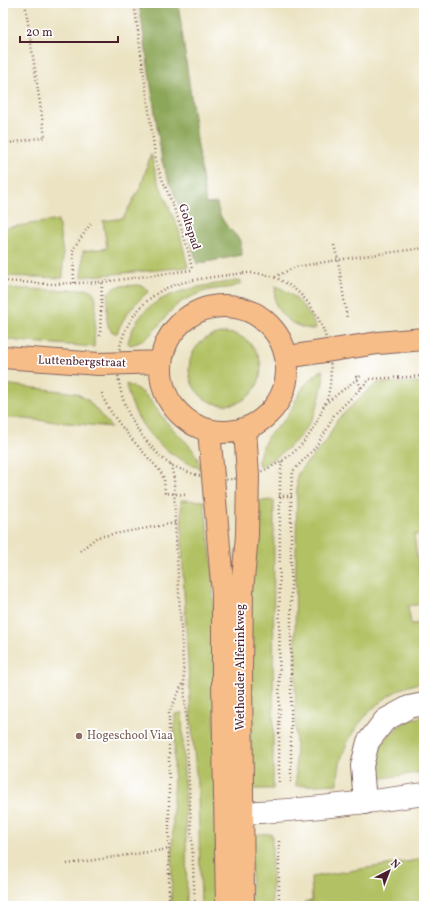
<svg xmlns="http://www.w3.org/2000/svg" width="427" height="909" viewBox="0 0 427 909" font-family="Vollkorn,serif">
<rect width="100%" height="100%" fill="#fff"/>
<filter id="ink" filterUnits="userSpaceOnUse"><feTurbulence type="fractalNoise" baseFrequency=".025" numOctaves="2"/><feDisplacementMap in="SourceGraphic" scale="8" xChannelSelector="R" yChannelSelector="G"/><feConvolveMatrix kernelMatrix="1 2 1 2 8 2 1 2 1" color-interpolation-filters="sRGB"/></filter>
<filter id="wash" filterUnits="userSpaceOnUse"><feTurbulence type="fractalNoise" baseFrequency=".012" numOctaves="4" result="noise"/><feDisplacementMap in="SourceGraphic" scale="16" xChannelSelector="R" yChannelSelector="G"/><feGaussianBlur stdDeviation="0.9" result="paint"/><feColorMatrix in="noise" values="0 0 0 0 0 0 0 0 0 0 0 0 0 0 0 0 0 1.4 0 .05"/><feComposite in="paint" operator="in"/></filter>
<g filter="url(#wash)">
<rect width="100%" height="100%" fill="#ebe3c2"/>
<path fill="#b2c164" stroke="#7e7048" d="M151,154l6,25 22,51 9,37 -106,10 1,-26 24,-3 -4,-27 20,-3 18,-32z
M58,220l5,34v24l-60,-2v-48z
M241,280l-1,4c-10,5 -20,4 -30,6 -10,2 -20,7 -29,12 -19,13 -26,39 -51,43l-2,-2c13,-54 68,-55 113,-63z
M139,285l6,2 4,4c-14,12 -25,24 -32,42 -15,0 -9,-29 -9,-40 6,-9 21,-7 31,-8z
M276,286c20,8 31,23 40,41l-1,2c-15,1 -33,-10 -39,-24 -2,-6 -1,-13 0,-19z
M3,288l51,2 35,-1 5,4 2,6 -2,48 -77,-6 -14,-3z
M189 369a36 36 0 1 1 72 0a36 36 0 1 1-72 0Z
M323,370c1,7 0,15 -2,22 -7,35 -28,56 -59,74l-4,-1v-4l3,-11 7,-14 19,-19 12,-23 6,-9 15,-14z
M424,382v152l-10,1 10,69 -16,2 3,18 13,-1v59c-9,2 -21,5 -29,10 -31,18 -58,54 -57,92l-42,2 -1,-146 2,-164 3,-6 25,-27 6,-11 6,-12 30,-29 11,-8z
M3,384l73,9 12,7 23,27 -108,-10z
M126,384c23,8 24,18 38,35 15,19 31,25 37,50 -40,-16 -66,-42 -75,-85z
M181,500l23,1 9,70 4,335h-16l-3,-110 -7,-78 -8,-144z
M274,500l-1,289h-19l-3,-2 -1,-210 7,-76z
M182,713l4,120 1,73h-16l4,-192z
M424,716v35h-1l1,21 -55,8c3,-24 16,-46 37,-58 6,-3 12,-4 18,-6z
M255,834h17v72h-21l1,-71z
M424,859v47h-119v-4l7,-1 -1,-24z"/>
<path fill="#8da75a" stroke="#6c6342" d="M139,3h39l28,201 11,-1c3,20 12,24 24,38l1,14 -45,9 -12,-45 -18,-42 -5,-16z"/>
</g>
<g filter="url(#ink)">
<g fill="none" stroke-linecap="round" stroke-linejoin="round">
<g stroke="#826460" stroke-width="24">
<path id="minor" d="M365,803l-3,-37 6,-24 17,-22 24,-13 15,-3
M242,813c61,-3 122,-10 182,-19"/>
</g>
<g stroke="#826460" stroke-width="24">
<path id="major" d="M161 369a63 63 0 1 1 126 0a63 63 0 1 1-126 0Z
M3,357l96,7 62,-2
M287,357l91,-14 46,-4
M209,430l14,164v90l4,222
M243,906l-2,-237 1,-78 5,-56 1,-60 -3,-46"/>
</g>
<path stroke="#826460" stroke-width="2.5" stroke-dasharray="1 3" stroke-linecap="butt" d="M3,134l2,10
M3,144l42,-7 -20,-134
M334,245l4,15 9,59
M243,273c11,0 22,0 33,5 44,19 62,73 52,118 -1,4 -3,8 -5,12 -6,15 -13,28 -24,39 -19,20 -58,36 -85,32 -14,-2 -29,-8 -41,-13 -10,-5 -18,-16 -25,-23 -39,-44 -44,-113 8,-149 20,-15 62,-17 87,-21z
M275,277l20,-10 61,-10 68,-9
M3,281l50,3 49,-2 90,-12c-3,-17 -7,-34 -14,-51 -7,-20 -16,-38 -22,-58l-22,-158
M74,283l-1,-34 19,-27
M100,336l2,-54
M356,376l5,12
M102,393c3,19 44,62 59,79l3,7 1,14 21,2
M325,404l37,-29
M171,465l3,13 1,45 9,157 11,226
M279,496h13
M80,551l17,-14 78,-14
M279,782l1,-302 2,-19
M291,782v-294l2,-17 21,-22 12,-18 8,-16 36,-36 54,-3
M67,864l102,-15
M169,906v-193l15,-32
M279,906v-67"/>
<use href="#minor" stroke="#fff" stroke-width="22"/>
<use href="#major" stroke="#f7bd88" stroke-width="22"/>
</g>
</g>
<circle fill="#8d6e63" stroke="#fff" stroke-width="1.5" cx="79" cy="736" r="4"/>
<g text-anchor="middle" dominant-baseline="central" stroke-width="3.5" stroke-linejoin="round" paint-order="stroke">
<g font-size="12" fill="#4a1f2b" stroke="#fff">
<text transform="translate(189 227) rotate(72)">Goltspad</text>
<text transform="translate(82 362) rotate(2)">Luttenbergstraat</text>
<text transform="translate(241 667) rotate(-90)">Wethouder Alferinkweg</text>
</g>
<g font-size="12" fill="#785e54" stroke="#fff" text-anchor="start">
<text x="87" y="736">Hogeschool Viaa</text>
</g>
</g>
<rect width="427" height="909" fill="none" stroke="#fff" stroke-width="16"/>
<g transform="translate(389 871) rotate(42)" stroke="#ffffff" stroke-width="3" paint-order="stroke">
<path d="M0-3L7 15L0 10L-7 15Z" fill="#4a1f2b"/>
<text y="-6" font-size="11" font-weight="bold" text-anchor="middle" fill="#4a1f2b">N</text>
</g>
<path d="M20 36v6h98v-6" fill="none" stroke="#4a1f2b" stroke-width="2"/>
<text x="26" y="36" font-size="12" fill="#4a1f2b" stroke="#ffffff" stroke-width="3" paint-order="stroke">20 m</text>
</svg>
